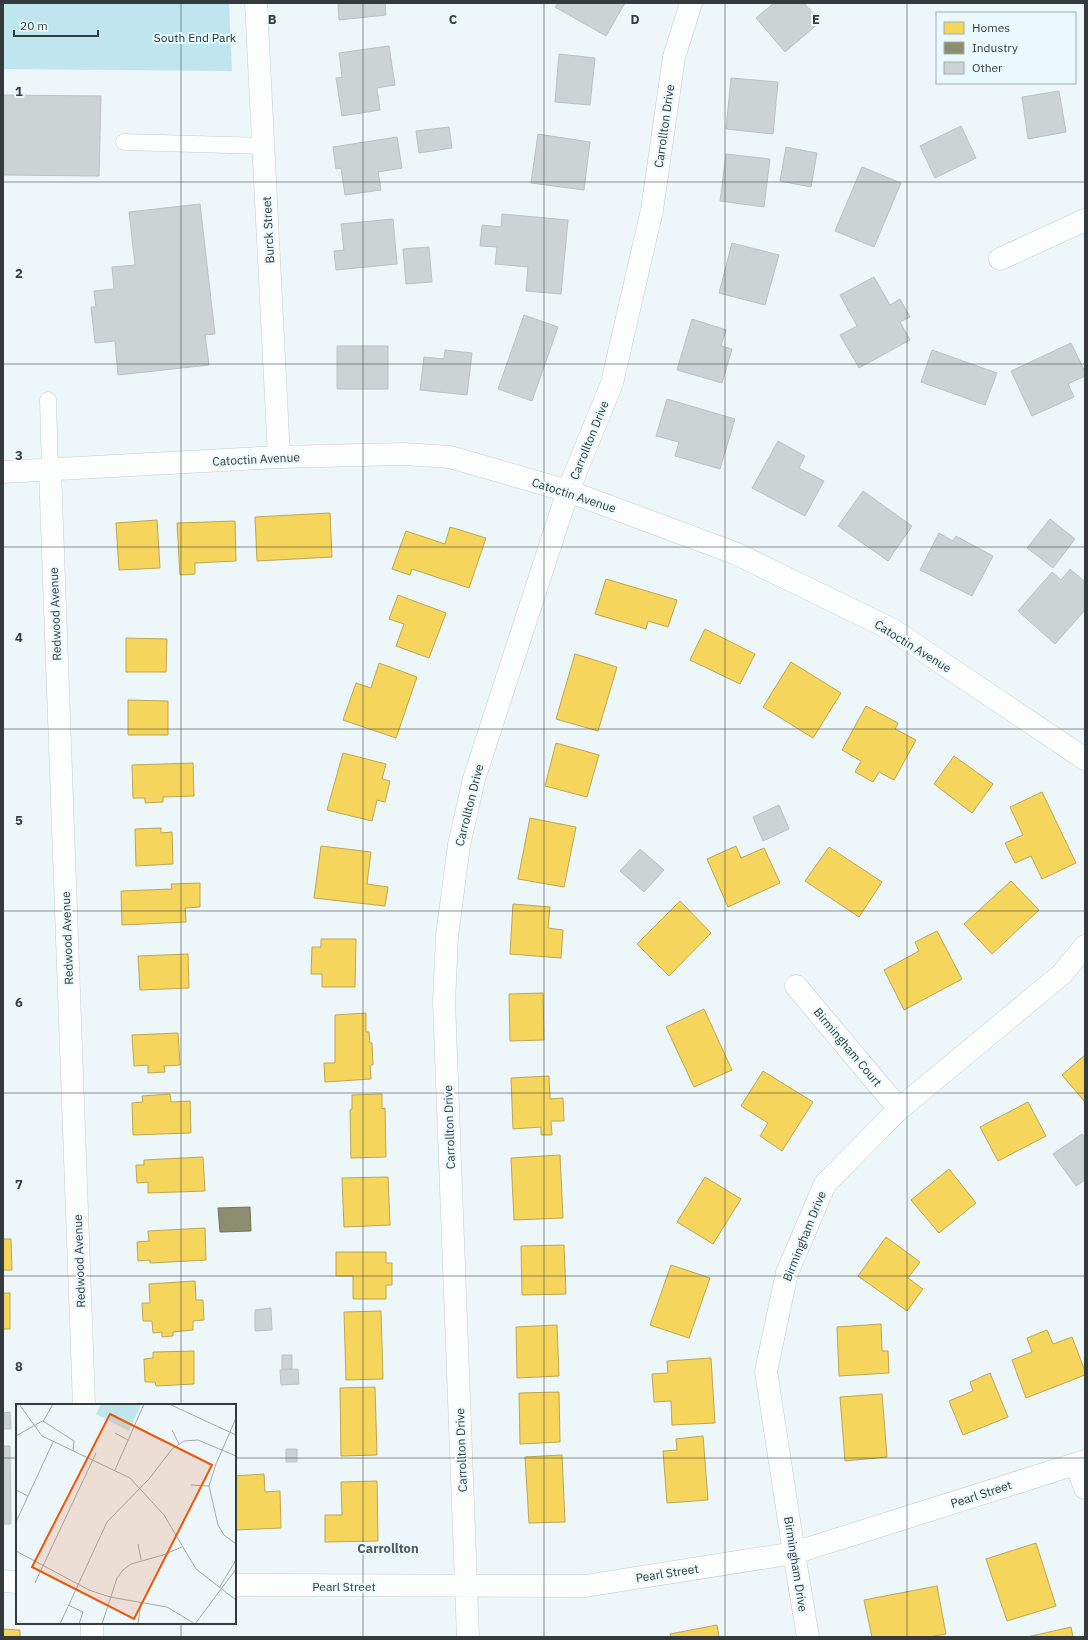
<svg xmlns="http://www.w3.org/2000/svg" width="1088" height="1640" viewBox="0 0 1088 1640" font-family="'IBM Plex Sans',sans-serif">
<rect width="100%" height="100%" fill="#edf6f8"/>
<path fill="#bfe6ee" d="M3,3h226l3,68 -229,-2z"/>
<path fill="#f6d55c" stroke="#bca753" d="M330,513l2,44 -75,4 -2,-44z
M157,520l3,48 -41,2 -3,-47z
M235,521l1,40 -41,2v11l-15,1 -3,-52z
M450,527l36,11 -17,50 -57,-19 -2,6 -18,-6 14,-38 39,13z
M606,579l71,21 -9,27 -20,-6 -2,8 -51,-15z
M398,595l48,18 -17,45 -33,-12 8,-22 -15,-5z
M705,629l50,25 -15,30 -50,-24z
M126,638l41,1 -1,33h-40z
M575,654l42,13 -19,64 -42,-12z
M791,662l50,31 -28,45 -50,-31z
M379,663l38,14 -21,61 -53,-18 13,-37 15,5z
M128,700l40,1v34h-40z
M866,706l32,17 -3,6 21,11 -22,40 -15,-8 -6,10 -18,-10 6,-11 -19,-11z
M556,743l43,12 -12,42 -42,-11z
M343,753l43,11 -4,15 8,2 -5,21 -8,-2 -5,21 -45,-11z
M954,756l39,28 -21,29 -38,-29z
M193,763l1,33 -31,1v5l-18,1v-5h-12l-1,-33z
M1042,792l34,71 -34,16 -11,-23 -16,7 -10,-20 18,-8 -13,-28z
M530,818l46,9 -12,60 -46,-8z
M161,828v5l11,-1 1,32 -37,2 -1,-37z
M321,846l50,6 -4,32 21,3 -3,19 -71,-8z
M736,846l5,12 23,-10 16,35 -52,24 -21,-48z
M829,847l53,35 -23,35 -54,-36z
M1011,881l28,29 -47,44 -28,-30z
M200,883v24l-15,1 1,14 -64,3 -1,-34 51,-2 -1,-5z
M680,901l31,32 -42,43 -32,-32z
M513,904l37,3 -2,21 15,2 -2,28 -51,-4z
M937,931l25,48 -58,31 -20,-40 35,-19 -4,-9z
M321,939h35l-1,48h-33v-13h-11l1,-27h9z
M188,954l1,34 -49,2 -2,-34z
M543,993l1,47 -34,1 -1,-47z
M704,1009l28,61 -38,17 -28,-60z
M366,1013v19h3l1,11h2l1,22h-3l1,14 -46,3 -1,-19h11v-48z
M178,1033l2,32 -16,1 1,6 -17,1v-8l-14,1 -2,-31z
M1085,1055v47l-23,-27z
M763,1071l50,31 -31,49 -22,-15 8,-13 -27,-17z
M549,1076l1,23 13,-1 1,23h-13l1,14h-11v-8l-28,2 -2,-51z
M170,1094l1,8 19,-1 1,32 -58,2 -1,-32 11,-1 -1,-6z
M382,1094v15l3,-1 1,49 -35,1 -1,-48 2,-1v-14z
M1028,1102l18,34 -48,25 -18,-34z
M560,1155l3,63 -49,2 -3,-62z
M203,1157l2,34 -57,2v-11l-11,1 -1,-18h8v-5z
M949,1169l27,34 -37,30 -28,-33z
M388,1177l2,48 -46,2 -2,-49z
M705,1177l36,22 -28,45 -36,-22z
M205,1228l1,32 -56,3v-3l-12,1 -1,-19 12,-1 -1,-10z
M886,1237l34,25 -12,16 15,11 -16,22 -49,-35z
M3,1239h8l1,31h-9z
M564,1245l2,49 -44,1 -1,-49z
M336,1252h50v11h6v22h-6v14h-33v-23h-17z
M671,1265l39,13 -21,60 -39,-13z
M195,1281l1,19h7l1,20 -11,1v9l-20,2v4l-11,1v-5l-9,1 -1,-12h-9l-1,-18h8l-1,-19z
M3,1293h7v36h-7z
M381,1311l2,68 -37,1 -2,-68z
M881,1324l1,27h6l1,22 -50,3 -2,-49z
M557,1325l2,51 -42,2 -1,-51z
M1047,1330l6,14 19,-7 13,34v4l-59,23 -14,-38 20,-8 -5,-14z
M194,1351v33l-38,2 -1,-4h-10l-1,-23 9,-1v-6z
M711,1358l4,65 -43,2 -1,-24 -17,1 -2,-28 16,-1 -1,-12z
M990,1373l18,44 -45,18 -14,-34 24,-10 -3,-9z
M375,1387l2,68 -36,1 -1,-68z
M559,1392l1,50 -40,2 -1,-51z
M882,1394l5,63 -42,4 -5,-64z
M703,1436l5,64 -41,3 -4,-52 14,-1 -1,-11z
M562,1455l3,67 -36,1 -4,-66z
M264,1474l1,18 15,-1 1,37 -46,2v-54z
M377,1481l1,60 -53,1v-27h17l-1,-33z
M1036,1543l20,63 -49,15 -21,-62z
M937,1586l9,48 -17,3h-57l-8,-37z
M717,1625l2,12h-48l-1,-3z
M1071,1627l2,10h-46z
M3,1629l17,1v7h-17z"/>
<path fill="#8c8c6e" stroke="#72745f" d="M250,1207l1,24 -31,1 -2,-24z"/>
<path fill="#ccd3d5" stroke="#bcc2c4" d="M338,3h47l1,12 -47,5z
M558,3h67l-19,33 -51,-29z
M774,3h30l16,19 -35,30 -29,-34z
M389,46l6,39 -18,3 3,22 -38,6 -6,-38 6,-1 -3,-24z
M559,54l36,4 -5,47 -35,-3z
M731,78l47,4 -5,52 -47,-5z
M1059,91l7,41 -38,7 -6,-42z
M3,95l98,1 -2,80 -96,-1z
M961,126l15,32 -41,20 -15,-32z
M449,127l3,21 -33,5 -3,-22z
M538,134l52,8 -6,48 -53,-7z
M397,137l5,31 -24,4 3,18 -36,5 -4,-27 -5,1 -3,-22z
M786,147l31,6 -6,34 -31,-6z
M726,154l44,5 -6,48 -44,-6z
M862,167l39,16 -27,64 -39,-16z
M200,204l15,130 -10,1 4,30 -91,10 -3,-34 -20,2 -4,-36h5l-2,-16 20,-2 -2,-22 23,-2 -6,-53z
M502,214l66,6 -7,74 -35,-3 2,-24 -33,-3 2,-17 -17,-1 2,-21 19,2z
M393,219l4,45 -61,6 -2,-19 10,-1 -3,-26z
M732,243l47,12 -14,50 -46,-12z
M429,247l3,35 -26,2 -3,-35z
M874,277l16,28 10,-6 10,18 -10,5 10,18 -51,28 -19,-33 17,-9 -17,-31z
M524,315l34,12 -26,74 -34,-12z
M692,319l34,11 -5,16 11,3 -10,34 -45,-13z
M1071,343l14,29v4l-17,8 6,13 -42,19 -21,-45z
M337,346h51v43h-51z
M445,350l27,3 -5,42 -47,-5 4,-33 20,2z
M932,350l65,23 -12,32 -64,-23z
M667,399l68,20 -15,50 -45,-13 4,-14 -23,-6z
M778,441l27,15 -6,12 25,13 -19,35 -53,-28z
M863,491l49,35 -24,35 -50,-35z
M1050,519l25,20 -22,29 -26,-20z
M939,533l14,8 3,-5 37,20 -21,40 -52,-26z
M1070,569l15,13v28l-30,34 -37,-33 34,-39 9,8z
M779,805l10,24 -26,12 -10,-24z
M640,849l24,21 -20,22 -24,-21z
M1082,1134l3,3v43l-9,6 -23,-32z
M271,1308l1,22 -17,1v-21z
M282,1355h10v14h-10z
M298,1369l1,15 -18,1 -1,-15z
M10,1412l1,17h-8v-16z
M3,1446h7l1,78h-8z
M286,1449h11v13h-11z"/>
<g fill="none" stroke-linecap="round" stroke-linejoin="round">
<g stroke="#c6cdcf" stroke-width="17">
<path id="lane" d="M124,142l139,4
M48,400l2,70"/>
</g>
<g stroke="#c6cdcf" stroke-width="23">
<path id="street" d="M256,3l23,454
M1000,259l85,-39
M50,470l34,935
M796,986l103,123
M1076,1464l9,24
M3,1581l14,1
M235,1585l350,1 209,-33 291,-92
M92,1623v14
M468,1637l-24,-635 3,-66 12,-91 15,-66 94,-288 44,-108 40,-173 22,-153 17,-54
M808,1637l-14,-84 -28,-182 21,-98 38,-89 74,-75 163,-135 23,-28"/>
</g>
<g stroke="#c6cdcf" stroke-width="23">
<path id="secondary" d="M3,472l276,-15 125,-3 46,3 118,34 169,63 156,76 192,129"/>
</g>
<use href="#lane" stroke="#fcfefe" stroke-width="16"/>
<use href="#street" stroke="#fcfefe" stroke-width="22"/>
<use href="#secondary" stroke="#fcfefe" stroke-width="22"/>
</g>
<path fill="none" stroke="#353b3d" stroke-width="1" stroke-opacity="0.55" d="M181,3v1402M363,3v1634M544,3v1634M725,3v1634M907,3v1634M3,182h1082M3,364h1082M3,547h1082M3,729h1082M3,911h1082M3,1093h1082M3,1276h1082M3,1458h14M235,1458h850M181,1623v14"/>
<g text-anchor="middle" dominant-baseline="central" stroke-width="4" stroke-linejoin="round" paint-order="stroke">
<g font-size="12" fill="#143439" stroke="#e9f9fc">
<text x="195" y="37">South End Park</text>
</g>
<g font-size="12" fill="#353b3d" stroke="#e9f9fc">
<text transform="translate(664 126) rotate(-82)">Carrollton Drive</text>
<text transform="translate(268 230) rotate(-93)">Burck Street</text>
<text transform="translate(589 440) rotate(-68)">Carrollton Drive</text>
<text transform="translate(256 459) rotate(-3)">Catoctin Avenue</text>
<text transform="translate(574 495) rotate(18)">Catoctin Avenue</text>
<text transform="translate(55 614) rotate(-92)">Redwood Avenue</text>
<text transform="translate(913 646) rotate(32)">Catoctin Avenue</text>
<text transform="translate(469 805) rotate(-76)">Carrollton Drive</text>
<text transform="translate(67 938) rotate(-92)">Redwood Avenue</text>
<text transform="translate(848 1047) rotate(50)">Birmingham Court</text>
<text transform="translate(449 1127) rotate(-92)">Carrollton Drive</text>
<text transform="translate(804 1236) rotate(-68)">Birmingham Drive</text>
<text transform="translate(79 1261) rotate(-92)">Redwood Avenue</text>
<text transform="translate(461 1450) rotate(-92)">Carrollton Drive</text>
<text transform="translate(981 1494) rotate(-18)">Pearl Street</text>
<text transform="translate(796 1564) rotate(81)">Birmingham Drive</text>
<text transform="translate(667 1573) rotate(-9)">Pearl Street</text>
<text x="344" y="1586">Pearl Street</text>
</g>
<g font-size="13" font-weight="bold" fill="#4d5b5d" stroke="#e9f9fc">
<text x="388" y="1548">Carrollton</text>
</g>
</g>
<g transform="translate(16 1404)">
<rect width="220" height="220" fill="#edf6f8"/>
<path d="M85,0h40l-12,27 -33,-17z" fill="#bfe6ee"/>
<path fill="none" stroke="#a3abad" stroke-width="1" d="M3,0l23,32 88,42 34,37 32,54 40,31M153,0l67,31M220,14l-20,46 -7,22 9,39 6,10 12,9M27,17l31,20 -1,10M156,26l7,14M99,29l13,7M0,32l28,-16 9,-16M99,66l29,-66M175,81l18,1M0,86l12,6M0,118l37,-80M122,140l3,16M0,147l73,39 21,7 57,10 28,17M19,179l61,-130M203,184l17,-28M52,201l15,7 -4,12M44,220l47,-102 42,-43 23,-30 12,-8 14,-1 38,16M86,220l15,-46 6,-8 8,-6 32,-9 19,-8M122,220l3,-22M179,220l41,-55"/>
<path fill="#e8590c" fill-opacity="0.15" stroke="#e8590c" stroke-width="2" d="M94,10l102,51 -78,154 -102,-52z"/>
<rect width="220" height="220" fill="none" stroke="#353b3d" stroke-width="2"/>
</g>
<g font-size="13" text-anchor="middle" font-weight="bold" fill="#353b3d" stroke="#e9f9fc" stroke-width="4" stroke-linejoin="round" paint-order="stroke">
<text x="272" y="24">B</text>
<text x="453" y="24">C</text>
<text x="635" y="24">D</text>
<text x="816" y="24">E</text>
<text x="19" y="96">1</text>
<text x="19" y="278">2</text>
<text x="19" y="460">3</text>
<text x="19" y="642">4</text>
<text x="19" y="825">5</text>
<text x="19" y="1007">6</text>
<text x="19" y="1189">7</text>
<text x="19" y="1371">8</text>
</g>
<rect width="1088" height="1640" fill="none" stroke="#353b3d" stroke-width="8"/>
<rect x="936" y="12" width="140" height="72" fill="#e9f9fc" stroke="#a1adb0"/>
<rect x="944" y="22" width="20" height="12" fill="#f6d55c" stroke="#a1adb0"/>
<text x="972" y="32" font-size="12" fill="#353b3d">Homes</text>
<rect x="944" y="42" width="20" height="12" fill="#8c8c6e" stroke="#a1adb0"/>
<text x="972" y="52" font-size="12" fill="#353b3d">Industry</text>
<rect x="944" y="62" width="20" height="12" fill="#ccd3d5" stroke="#a1adb0"/>
<text x="972" y="72" font-size="12" fill="#353b3d">Other</text>
<path d="M14 30v6h84v-6" fill="none" stroke="#353b3d" stroke-width="2"/>
<text x="20" y="30" font-size="12" fill="#353b3d" stroke="#e9f9fc" stroke-width="3" paint-order="stroke">20 m</text>
</svg>
